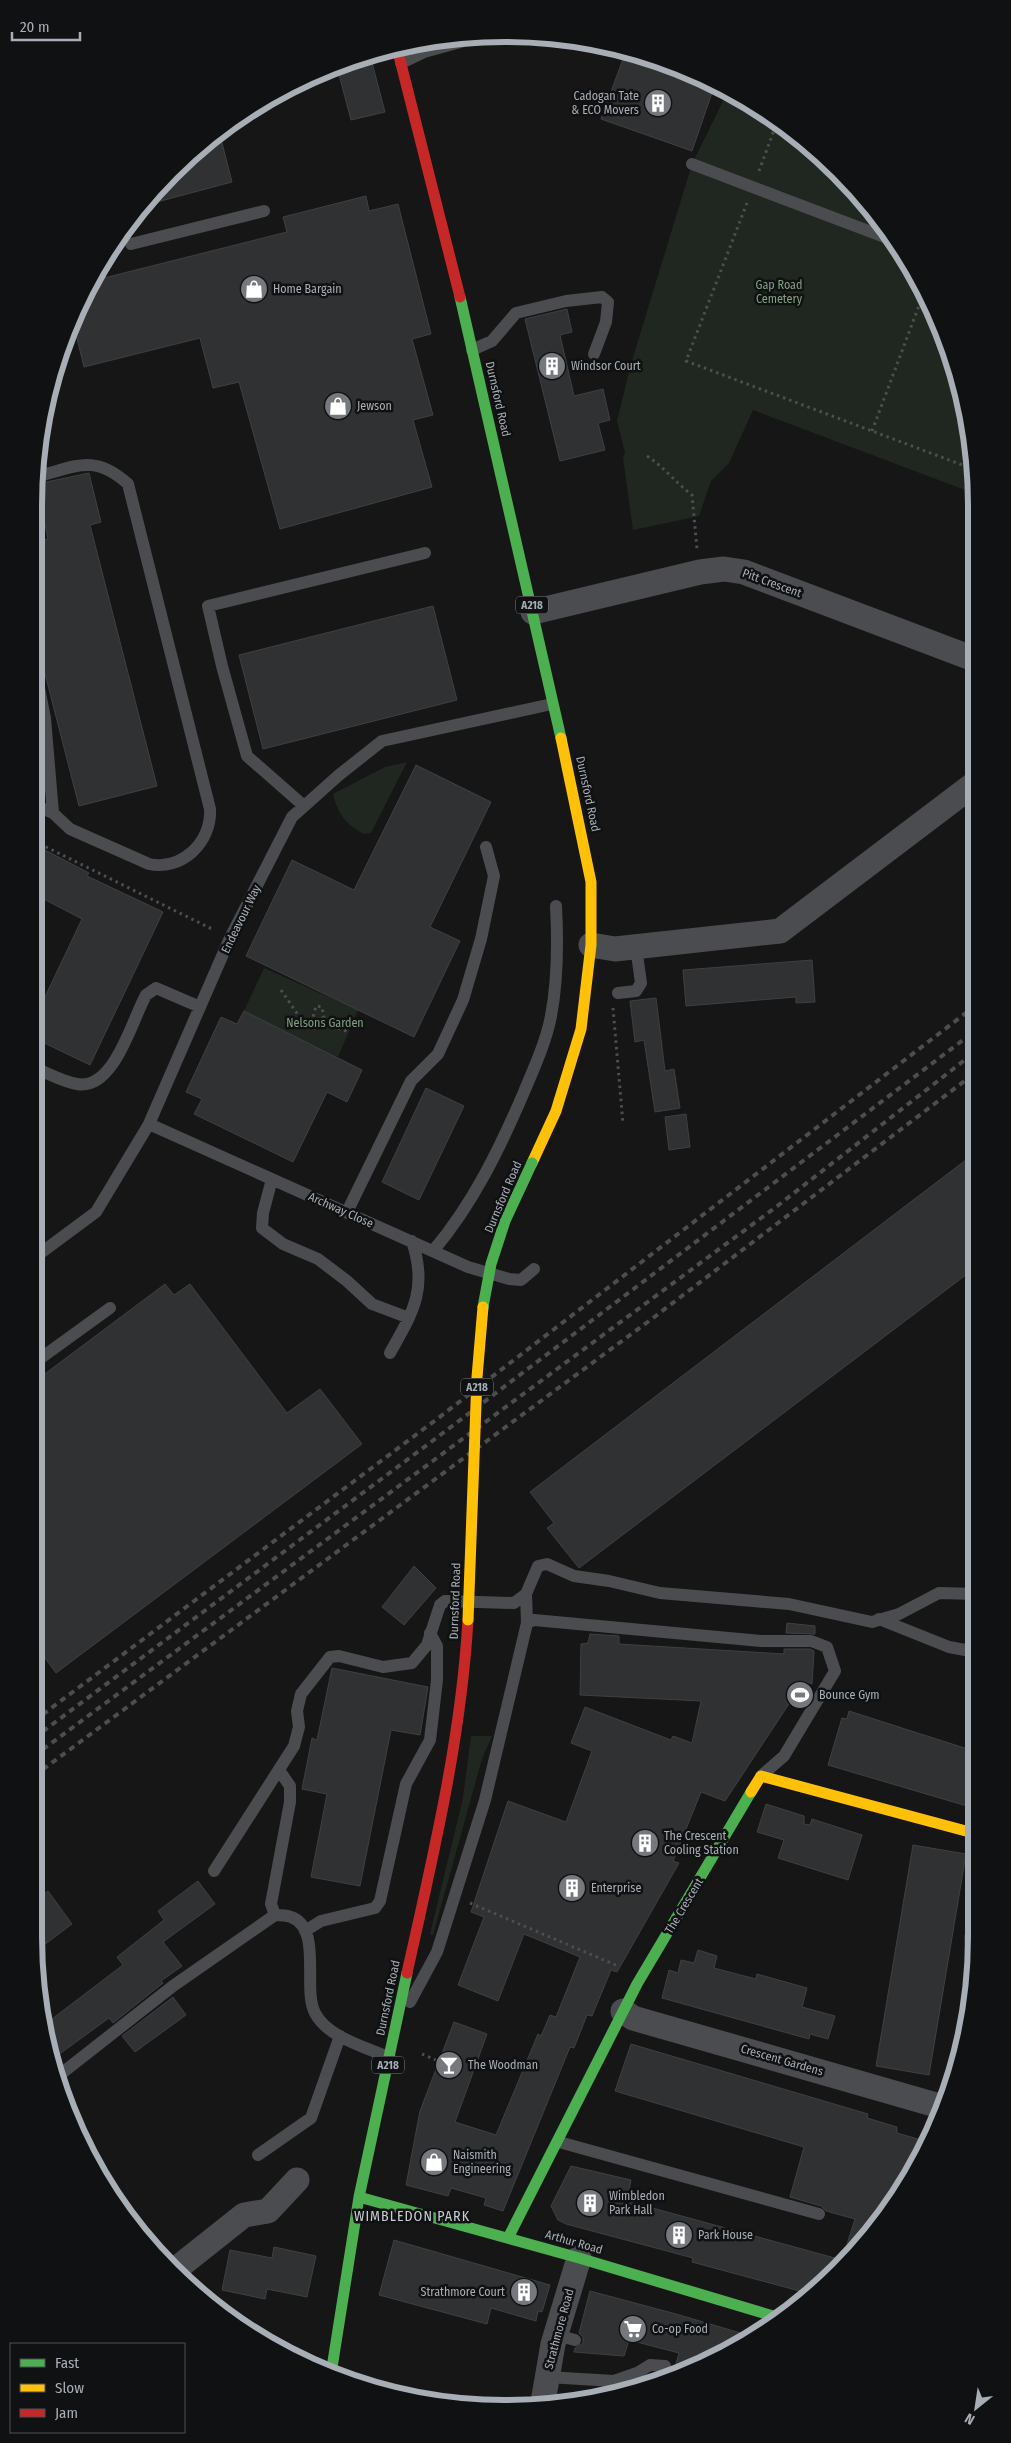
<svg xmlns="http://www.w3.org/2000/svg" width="1011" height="2443" viewBox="0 0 1011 2443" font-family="'Fira Sans Condensed',sans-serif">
<rect width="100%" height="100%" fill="#161616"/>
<path fill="#202720" d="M727,93l41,20 92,82 81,130 32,119v49l-220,-83 -24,53 -18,18 -12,35 -66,14 -10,-72 2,-5 -8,-32 14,-57 61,-200z
M407,762l-36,71 -7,1c-19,-10 -26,-20 -31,-40l52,-27z
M264,968l94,42 -20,47 -94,-46z
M471,1736h21l-10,23 -49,176 -3,-1 33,-136z"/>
<path fill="#303132" stroke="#3e4042" d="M626,51l31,8 57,28 -22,64 -91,-32z
M370,55l15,57 -34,8 -14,-53z
M219,131l13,51 -90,24 9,-11z
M366,196l3,15 29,-7 33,130 -19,5 21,76 -20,5 19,67 -152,42 -41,-147 -26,6 -13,-50 -116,29 -11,-45 19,-41 195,-49 -4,-15z
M567,309l5,23 -12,3 14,61 29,-7 7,31 -12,3 7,27 -45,11 -35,-142z
M89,473l12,49 -11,3 67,261 -78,20 -45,-175v-89l14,-3 -11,-55z
M433,606l24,94 -194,49 -24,-94z
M416,765l75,37 -61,125 30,14 -46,96 -168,-81 46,-96 62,30z
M45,850l44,23 -2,3 76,36 -73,153 -56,-27v-18l48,-101 -48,-25v-23z
M812,960l3,42 -19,1v-6l-110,9 -3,-36z
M656,998l9,73 9,-2 6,39 -25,4 -11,-72 -9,2 -5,-41z
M244,1011l118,59 -15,32 -20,-10 -34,70 -99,-48 8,-15 -16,-7 35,-75 16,7z
M426,1088l38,18 -45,94 -37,-18z
M686,1114l4,33 -21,3 -4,-33z
M975,1153v115l-396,300 -32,-40 7,-5 -24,-31z
M165,1284l9,11 16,-11 97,129 33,-24 42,55 -306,229 -22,-30v-261z
M414,1566l22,22 -32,37 -22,-18z
M787,1623l28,3v8l-29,-1z
M590,1634l29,2v8l165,10v-5h26l4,2 -2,33 -8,-3 -79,120 -24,-9 -28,69 6,2 -62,109 -6,-2 -19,46 -5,-1 -13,33 -4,-1 -67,164 -19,-6 2,-7 -35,-10 -3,8 -42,-11 14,-74 34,-89 33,12 -32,88 41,13 42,-101 3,2 9,-21 6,2 24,-60 -56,-23 -26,67 -40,-16 26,-68 -13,-5 37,-111 58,21 26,-71 -21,-8 14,-36 86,33 2,-4 19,7 9,-42 -121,-6 1,-51 7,-1z
M332,1668l96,19 -8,48 -29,-5 -31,156 -49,-9 16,-83 -25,-5 10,-51 5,2z
M849,1711l128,41v57l-149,-44 14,-47 5,1z
M766,1804l38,12v8l6,1 2,-6 50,16 -14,45 -70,-22 6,-18 -27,-8z
M913,1845l53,9 -37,221 -53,-9z
M198,1881l17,23 -52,38 19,24 -21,15 2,2 -50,40 -4,-5 -55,40 -6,-36 75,-57 -6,-8 47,-37 -6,-9z
M48,1891l24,33 -36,27 -2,-50z
M698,1950l19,6 -3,12 42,11 1,-5 50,14 -5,19 33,9 -7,23 -18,-5 -1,5 -147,-41 7,-28 9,3 3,-13 13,3z
M173,1997l13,18 -51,37 -13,-16z
M631,2044l237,70 -1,4 30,9v6l28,8 -45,84 -73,68 -93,-25 -22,-6 1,-4 -127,-34 -8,-4 -7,-14 20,-40 60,14 -4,21 215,59 13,-41 -29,-8 -5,-5 -31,-9 14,-50 -189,-56z
M394,2240l156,45 -8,27 -4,-1 -2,10 -45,-13 -4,16 -108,-29z
M274,2247l42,9 -9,41 -40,-8 -2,10 -43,-9 8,-40 42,8z
M590,2291l86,23 78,23 -68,36 -14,5 7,-25 -50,-13 -5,16 -50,-4 1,-4 8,-5v-6l-4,-4z"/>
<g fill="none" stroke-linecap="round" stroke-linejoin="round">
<path stroke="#4c4e50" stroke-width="3" stroke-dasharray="2.5 4" stroke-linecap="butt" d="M759,171l18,-49
M747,203l-61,158 287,108
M872,431l51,-136
M647,456c17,11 29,27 45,39l5,54
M34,841l180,89
M281,990l24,35 8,4 12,-5 24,8
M613,1008l10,116
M324,1017l-5,3 -6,-3 3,-11 6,1 3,17
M470,1903l148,63
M422,2054l14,6"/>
<path stroke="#4b4c4f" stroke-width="12" d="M401,63l23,-11 62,-17
M692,164l195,74
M131,244l133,-33
M472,350l20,-9 24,-28 50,-12 36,-4 6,5 -2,20 -12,32
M34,663l11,55 8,95 17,16 79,35c33,7 63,-22 61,-55l-82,-325c-33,-30 -51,-18 -89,-8
M34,805l19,8
M304,806l-57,-50 -25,-90 -14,-60 217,-53
M618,993l18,-2 5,-8 -5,-36
M34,1068c14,5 29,14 43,16 37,7 55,-64 69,-89l10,-7 44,19
M149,1124l319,143 41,12 12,1 13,-11
M272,1179l-9,34 -1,15 21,16 35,15 29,22 25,23 37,14
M347,1212l64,-131 27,-27 25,-54 18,-61 13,-63 -8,-29
M433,1251c40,-47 67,-103 91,-159 10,-24 22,-50 27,-76 7,-37 7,-73 5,-110
M34,1258l62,-46 53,-88 81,-186 62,-121 47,-42 43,-34 170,-37
M390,1353c23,-41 38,-64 22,-112
M34,1363l76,-55
M879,1619l70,28 27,5
M527,1623l7,-3 227,21h50l16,6 8,24 -51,85 -23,20
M214,1871l80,-125 5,-19 -2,-16 4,-17 29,-37 9,-1 44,11 29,-4 15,-18 13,-40 5,-4 69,2 12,-9
M275,1915l-4,-11 19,-102v-16l-11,-16
M305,1931l16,-10 54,-13 5,-7 26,-117 24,-44 7,-60v-34l-7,-13
M410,2002l27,-50 48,-152 42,-177 -1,-29 12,-28 9,-2 27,12 35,5 51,12 129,11 83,18 27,-8 40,-21 37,1
M57,2077l116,-91 102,-71c5,0 11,0 16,2 32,11 11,72 24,96 13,25 51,34 75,45
M559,2142l260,72
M258,2155l53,-37 29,-82
M556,2335l19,5
M547,2377l67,4 23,-8 13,-8 15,1"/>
<path stroke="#4b4c4f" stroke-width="25" d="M533,612l167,-40 24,-3 20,3 230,87
M591,945l24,4 165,-18 194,-147
M977,1939v-2
M623,2011l10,7 310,89
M176,2269l68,-54 24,-4 29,-31
M543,2402l10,-58 26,-86"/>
<path stroke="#4caf50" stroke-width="11" d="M460,297l101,441
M359,2197l220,61 201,60
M508,2238l129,-254 114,-192
M331,2374l28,-177 48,-224"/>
<path stroke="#ffc107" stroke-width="11" d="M532,1163l24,-52 25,-82 10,-84v-63l-30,-144
M751,1792l10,-16 216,58"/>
<path stroke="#c62828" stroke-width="11" d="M397,48l63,249
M407,1973c26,-117 54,-233 61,-353"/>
<path stroke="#4b4d4f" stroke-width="4" stroke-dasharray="6 5" stroke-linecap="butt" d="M34,1721l403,-302 538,-413
M34,1738l397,-296 544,-411
M34,1756l742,-549 199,-155
M34,1776l619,-458 322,-245"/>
<path stroke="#4caf50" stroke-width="11" d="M483,1307l8,-43 14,-43 27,-58"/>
<path stroke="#ffc107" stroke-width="11" d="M468,1620l9,-243 6,-70"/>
</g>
<defs>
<g id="building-disc" transform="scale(1.4375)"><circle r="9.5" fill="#75797e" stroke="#101112"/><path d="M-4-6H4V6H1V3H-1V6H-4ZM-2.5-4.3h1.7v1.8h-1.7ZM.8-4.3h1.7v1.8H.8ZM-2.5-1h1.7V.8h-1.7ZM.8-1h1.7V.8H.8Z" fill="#fff"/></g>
<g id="shop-disc" transform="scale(1.4375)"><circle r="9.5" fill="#75797e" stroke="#101112"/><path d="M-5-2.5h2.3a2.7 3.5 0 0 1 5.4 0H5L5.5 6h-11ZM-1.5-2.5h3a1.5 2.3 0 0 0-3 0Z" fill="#fff"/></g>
<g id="stadium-disc" transform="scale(1.4375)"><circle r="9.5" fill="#75797e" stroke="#101112"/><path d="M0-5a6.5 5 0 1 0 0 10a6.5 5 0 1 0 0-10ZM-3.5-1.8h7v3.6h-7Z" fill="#fff"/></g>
<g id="bar-disc" transform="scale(1.4375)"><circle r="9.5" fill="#75797e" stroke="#101112"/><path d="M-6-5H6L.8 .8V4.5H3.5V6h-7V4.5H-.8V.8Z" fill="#fff"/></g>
<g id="supermarket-disc" transform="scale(1.4375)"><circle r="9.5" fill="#75797e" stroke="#101112"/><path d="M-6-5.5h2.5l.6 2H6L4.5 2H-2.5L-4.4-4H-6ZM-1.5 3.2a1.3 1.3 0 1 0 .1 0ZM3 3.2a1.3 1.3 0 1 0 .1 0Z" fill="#fff"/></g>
</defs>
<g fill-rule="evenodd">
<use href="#building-disc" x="658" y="103"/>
<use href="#shop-disc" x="254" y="289"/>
<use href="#building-disc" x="552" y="366"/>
<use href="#shop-disc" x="338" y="406"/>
<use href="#stadium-disc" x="800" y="1695"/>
<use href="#building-disc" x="645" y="1843"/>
<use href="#building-disc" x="572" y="1888"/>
<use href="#bar-disc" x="449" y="2065"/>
<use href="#shop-disc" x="434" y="2162"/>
<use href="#building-disc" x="590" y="2203"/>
<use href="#building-disc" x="679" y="2235"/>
<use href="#building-disc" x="524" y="2292"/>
<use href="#supermarket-disc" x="633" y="2329"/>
</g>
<g text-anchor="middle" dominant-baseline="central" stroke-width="5" stroke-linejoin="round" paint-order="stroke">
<g fill="#101112" stroke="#7a7f85" stroke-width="1">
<rect x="516" y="596.5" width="32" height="17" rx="4"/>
<rect x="461" y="1378.5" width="32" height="17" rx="4"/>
<rect x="372" y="2056.5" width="32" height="17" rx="4"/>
</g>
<g font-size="11" font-weight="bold" fill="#a8aeb6">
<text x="532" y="605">A218</text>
<text x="477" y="1387">A218</text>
<text x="388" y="2065">A218</text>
</g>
<g font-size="12" fill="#a8aeb6" stroke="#101112" text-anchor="start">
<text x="639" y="96" text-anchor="end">Cadogan Tate<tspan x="639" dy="14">&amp; ECO Movers</tspan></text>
<text x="273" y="289">Home Bargain</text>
<text x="571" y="366">Windsor Court</text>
<text x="357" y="406">Jewson</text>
<text x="819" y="1695">Bounce Gym</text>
<text x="664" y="1836">The Crescent<tspan x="664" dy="14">Cooling Station</tspan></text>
<text x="591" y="1888">Enterprise</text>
<text x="468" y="2065">The Woodman</text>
<text x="453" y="2155">Naismith<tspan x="453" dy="14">Engineering</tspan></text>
<text x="609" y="2196">Wimbledon<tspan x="609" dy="14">Park Hall</tspan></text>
<text x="698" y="2235">Park House</text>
<text x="505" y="2292" text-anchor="end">Strathmore Court</text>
<text x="652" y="2329">Co-op Food</text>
</g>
<g font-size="12" fill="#81a080" stroke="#101112">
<text x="779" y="285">Gap Road<tspan x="779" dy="14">Cemetery</tspan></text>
<text x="325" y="1023">Nelsons Garden</text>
</g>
<g font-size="12" fill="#a8aeb6" stroke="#101112">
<text transform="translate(498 399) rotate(77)">Durnsford Road</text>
<text transform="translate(772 583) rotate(20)">Pitt Crescent</text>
<text transform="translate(588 794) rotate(78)">Durnsford Road</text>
<text transform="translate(241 919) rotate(-64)">Endeavour Way</text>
<text transform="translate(503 1197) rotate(-67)">Durnsford Road</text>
<text transform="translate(341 1210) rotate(24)">Archway Close</text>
<text transform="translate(455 1601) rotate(-88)">Durnsford Road</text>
<text transform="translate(684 1906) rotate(-59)">The Crescent</text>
<text transform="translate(388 1998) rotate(-78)">Durnsford Road</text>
<text transform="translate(782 2060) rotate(16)">Crescent Gardens</text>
<text transform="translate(574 2242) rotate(16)">Arthur Road</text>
<text transform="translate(559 2329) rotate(-75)">Strathmore Road</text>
</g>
<g font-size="14" letter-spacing="1" fill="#c9ccd3" stroke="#101112">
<text x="412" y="2216">WIMBLEDON PARK</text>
</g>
</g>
<path d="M0 0H1011V2443H0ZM505 42H505A463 463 0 0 1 968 505V1937A463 463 0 0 1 505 2400H505A463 463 0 0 1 42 1937V505A463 463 0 0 1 505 42Z" fill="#101112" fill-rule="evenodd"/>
<path fill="none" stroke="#a8aeb6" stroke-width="6" d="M505 42H505A463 463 0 0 1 968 505V1937A463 463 0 0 1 505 2400H505A463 463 0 0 1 42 1937V505A463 463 0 0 1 505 42Z"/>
<rect x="10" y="2343" width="175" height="90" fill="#101112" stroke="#4d5054"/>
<rect x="20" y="2359" width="25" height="8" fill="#4caf50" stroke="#4d5054"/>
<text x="55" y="2368" font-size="15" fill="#a8aeb6">Fast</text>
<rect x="20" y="2384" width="25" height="8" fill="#ffc107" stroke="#4d5054"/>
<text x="55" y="2393" font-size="15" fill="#a8aeb6">Slow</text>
<rect x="20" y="2409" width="25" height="8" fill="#c62828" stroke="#4d5054"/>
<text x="55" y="2418" font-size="15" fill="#a8aeb6">Jam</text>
<g transform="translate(976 2408) rotate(210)" stroke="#101112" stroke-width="4" paint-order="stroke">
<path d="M0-4L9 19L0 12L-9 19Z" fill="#a8aeb6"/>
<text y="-8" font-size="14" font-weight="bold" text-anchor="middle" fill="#a8aeb6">N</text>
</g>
<path d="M12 32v8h68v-8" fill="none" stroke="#a8aeb6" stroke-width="2.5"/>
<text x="20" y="32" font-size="15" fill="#a8aeb6" stroke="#101112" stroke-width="4" paint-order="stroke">20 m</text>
</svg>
